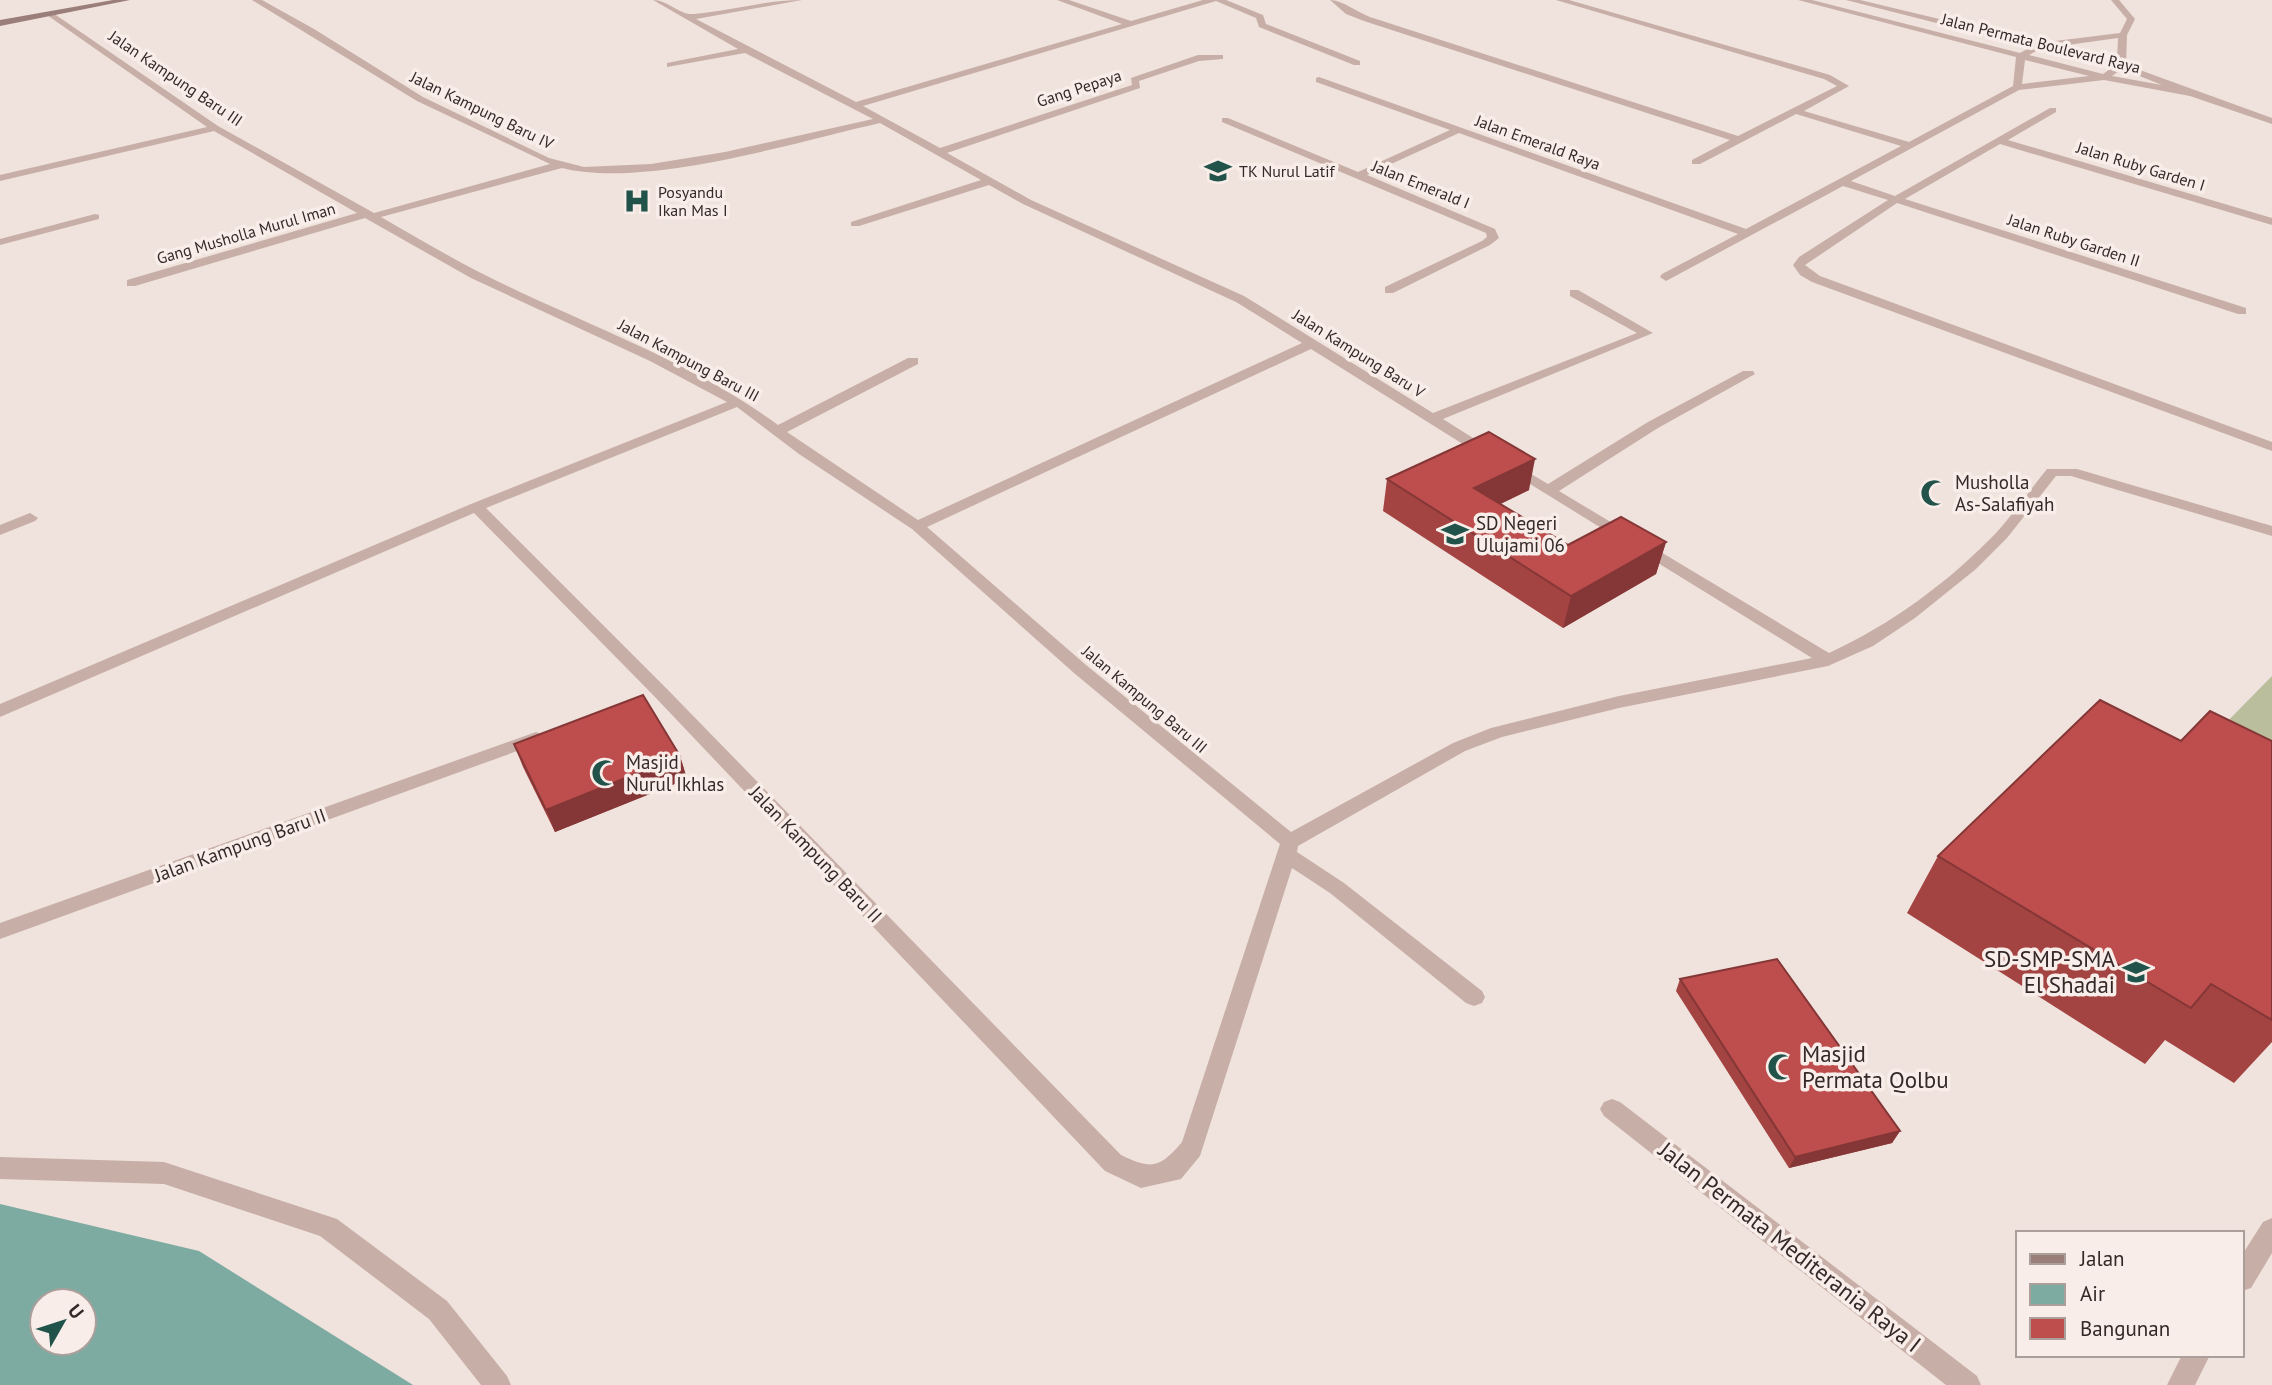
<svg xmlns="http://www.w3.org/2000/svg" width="2272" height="1385" font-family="'PT Sans',sans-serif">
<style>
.green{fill:#babe9d}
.water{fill:#7daba2;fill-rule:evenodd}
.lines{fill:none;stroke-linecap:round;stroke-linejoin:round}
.street{fill:#c7afa8;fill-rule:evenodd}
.secondary{fill:#9a7e7a;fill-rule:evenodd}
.wall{fill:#a34342}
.shaded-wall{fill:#843736}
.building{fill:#bd4e4d;stroke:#843736;stroke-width:2}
.labels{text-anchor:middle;stroke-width:7;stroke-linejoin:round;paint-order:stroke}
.far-street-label{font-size:16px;fill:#342928;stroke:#f8ede8}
.far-poi-label{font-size:16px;fill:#342928;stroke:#f8ede8;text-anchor:start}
.poi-label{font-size:19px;fill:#342928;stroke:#f8ede8;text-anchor:start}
.street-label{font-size:19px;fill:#342928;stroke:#f8ede8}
.near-poi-label{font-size:23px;fill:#342928;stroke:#f8ede8;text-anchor:end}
.near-street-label{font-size:23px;fill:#342928;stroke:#f8ede8}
</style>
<rect width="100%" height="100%" fill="#f0e2dc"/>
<!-- green -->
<path class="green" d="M2272 676V762L2216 733Z"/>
<!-- water -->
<path class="water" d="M0 1204 199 1251 413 1385H0ZM42 1301H84V1343H42Z"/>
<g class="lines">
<!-- street -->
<g class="street">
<path d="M252 0H262L314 29 423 97 549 158 584 167 651 164 725 152 873 119 745 53 667 67V63L738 49 653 0C668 0 679 15 693 14 730 11 765 0 802 0L696 19 856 102 1122 24 1057 0H1069L1131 21 1203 0H1226L1263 15 1266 24 1360 61V65H1354L1259 27 1256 18 1216 1 863 106 940 148 1132 85 1131 78 1198 55H1223V59L1199 61 1139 81 1140 88 947 153 1031 200 1244 296 1433 413 1637 333 1570 296V290H1578L1653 333 1443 419 1492 450V456H1482L1311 349 927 527 1086 665 1291 832 1453 743 1491 728 1619 696 1812 658 1504 468 1511 464 1516 465 1548 484 1648 422 1743 371H1753L1755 374 1658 428 1559 491 1829 653C1890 625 1949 582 1996 533 2014 513 2030 490 2047 469H2077L2272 526V536L2071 476H2056L2007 538 1976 569 1915 618 1873 646 1828 666 1619 708 1502 737 1465 751 1298 846 1297 852 1344 883 1482 991 1485 997 1482 1003 1474 1006 1466 1003 1330 893 1292 868 1200 1156 1181 1179 1141 1188 1105 1171 655 697 474 513 0 717V704L471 504 727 402 650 361 471 278 365 218 135 286H127V280L357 213 214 131 0 181V175L207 127 47 15 50 11 218 126 374 213 550 164 417 101ZM880 123 981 180 851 222V226H859L989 185 1023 204 1236 302 1302 343 918 520 787 432 918 364V358H908L778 425C687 358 579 323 479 272 446 255 414 236 381 217L562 168C644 189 796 142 880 123ZM737 407 799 454 912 529 1074 673 1280 844 1182 1142C1160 1168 1152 1170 1121 1155L667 689 486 508Z"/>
<path d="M1330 0C1342 0 1357 12 1370 17L1738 136 1837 86 1824 79 1556 0H1569L1830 75 1849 86 1804 111 1909 142 2013 86 2016 57 1798 0H1812L2020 53 2031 47 1846 0H1860L2039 43 2120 33 2127 19 2111 0H2119L2135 19 2127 35 2126 65 2272 118V124L2190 96 2104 80 2019 90 1851 181 1895 196 2050 108H2056V112L2008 140 2272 218V225L2000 144 1905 199 2246 308V314H2238L1897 203 1805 265 1820 276 2272 442V451L1812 282 1800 275 1793 265 1799 257 1888 200 1843 186 1666 281 1660 277 1662 274 1738 234 1459 133 1367 175 1495 229 1499 238 1490 245 1393 293H1385V287L1482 241 1487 237 1486 233 1222 122V118H1228L1358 172 1450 130 1316 82V78L1319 77 1746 229 1901 146 1796 114 1700 164H1692V160L1730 140 1364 21 1346 14ZM2118 38 2117 62 2053 47ZM2040 49 2113 67 2103 74 2029 55ZM2025 60 2089 76 2022 84ZM2122 69 2162 85 2112 76Z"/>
<path d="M95 214 99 215V219L0 245V239Z"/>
<path d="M30 513 38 518 35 521 0 535V525Z"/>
<path d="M536 732 542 734 545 738 542 742 0 939V923Z"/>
<path d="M1612 1099 1620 1102 1977 1376 1981 1385H1946L1604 1116 1600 1109 1604 1102Z"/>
<path d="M0 1157 164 1162 337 1219 447 1301 507 1376 511 1385H481L429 1319 320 1236 164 1184 0 1179Z"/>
<path d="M2272 1218V1253L2251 1288 2242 1291V1255L2263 1222Z"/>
<path d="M2182 1355H2210L2195 1385H2167Z"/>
</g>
<!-- secondary -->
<path class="secondary" d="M113 0H130L0 26V20Z"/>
</g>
<!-- wall -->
<g class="wall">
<path d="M1387 479 1529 490 1500 504 1568 545 1666 542 1656 574 1563 628 1383 511Z"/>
<path d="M2181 741H2272V1042L2234 1083 2165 1040 2145 1064 1907 913 1938 856Z"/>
<path d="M514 744 680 756 687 779 555 832 523 767Z"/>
<path d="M1680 979 1900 1131 1892 1143 1789 1168 1676 991Z"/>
</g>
<!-- shaded-wall -->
<g class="shaded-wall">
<path d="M1535 459 1529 490 1468 520 1474 488Z"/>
<path d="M1666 542 1656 574 1563 628 1571 596Z"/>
<path d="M680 756 687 779 555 832 546 810Z"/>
<path d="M1900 1131 1892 1143 1789 1168 1795 1157Z"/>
</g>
<!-- building -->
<g class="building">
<path d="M1489 432 1535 459 1474 488 1568 545 1621 517 1666 542 1571 596 1387 479Z"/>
<path d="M643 695 680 756 546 810 514 744Z"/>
<path d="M2100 700 2181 741 2210 711 2272 741V1020L2211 984 2191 1008 1938 856Z"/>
<path d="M1777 959 1900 1131 1795 1157 1680 979Z"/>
</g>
<!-- icons -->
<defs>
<symbol id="school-bare" viewBox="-9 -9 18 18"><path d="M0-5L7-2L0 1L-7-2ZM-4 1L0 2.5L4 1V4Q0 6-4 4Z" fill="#21534b" stroke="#f8ede8" stroke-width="2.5" paint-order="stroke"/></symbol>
<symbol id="hospital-bare" viewBox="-9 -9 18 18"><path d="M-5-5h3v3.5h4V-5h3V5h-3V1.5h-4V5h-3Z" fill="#21534b" stroke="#f8ede8" stroke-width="2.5" paint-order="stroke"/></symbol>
<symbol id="mosque-bare" viewBox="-9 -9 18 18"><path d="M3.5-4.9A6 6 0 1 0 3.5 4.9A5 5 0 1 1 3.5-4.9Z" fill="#21534b" stroke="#f8ede8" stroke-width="2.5" paint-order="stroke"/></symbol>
</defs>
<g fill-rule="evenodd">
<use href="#school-bare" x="1199" y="152" width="38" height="38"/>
<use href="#hospital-bare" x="618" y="182" width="38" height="38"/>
<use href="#mosque-bare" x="1915" y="474" width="38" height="38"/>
<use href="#school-bare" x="1436" y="515" width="38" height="38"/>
<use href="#mosque-bare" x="586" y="754" width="38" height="38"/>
<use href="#school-bare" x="2117" y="953" width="38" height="38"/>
<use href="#mosque-bare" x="1762" y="1048" width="38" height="38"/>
</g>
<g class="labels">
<!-- far-street labels -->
<g class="far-street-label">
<text transform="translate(2041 43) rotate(14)" y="6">Jalan Permata Boulevard Raya</text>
<text transform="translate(176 78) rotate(34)" y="6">Jalan Kampung Baru III</text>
<text transform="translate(1079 88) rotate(-18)" y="6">Gang Pepaya</text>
<text transform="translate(482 110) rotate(26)" y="6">Jalan Kampung Baru IV</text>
<text transform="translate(1538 142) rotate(20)" y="6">Jalan Emerald Raya</text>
<text transform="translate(2141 166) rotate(17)" y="6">Jalan Ruby Garden I</text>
<text transform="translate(1421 184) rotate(22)" y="6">Jalan Emerald I</text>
<text transform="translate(246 233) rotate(-16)" y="6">Gang Musholla Murul Iman</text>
<text transform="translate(2074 240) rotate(18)" y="6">Jalan Ruby Garden II</text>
<text transform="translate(1359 353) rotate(32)" y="6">Jalan Kampung Baru V</text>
<text transform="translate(689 360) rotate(28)" y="6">Jalan Kampung Baru III</text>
<text transform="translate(1145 699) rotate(40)" y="6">Jalan Kampung Baru III</text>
</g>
<!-- far-poi labels -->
<g class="far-poi-label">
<text x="1239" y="177">TK Nurul Latif</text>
<text x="658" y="198">Posyandu<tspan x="658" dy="18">Ikan Mas I</tspan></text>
</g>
<!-- poi labels -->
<g class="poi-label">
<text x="1955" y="489">Musholla<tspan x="1955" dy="22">As-Salafiyah</tspan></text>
<text x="1476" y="530">SD Negeri<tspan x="1476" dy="22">Ulujami 06</tspan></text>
<text x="626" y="769">Masjid<tspan x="626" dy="22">Nurul Ikhlas</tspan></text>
</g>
<!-- street labels -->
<g class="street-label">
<text transform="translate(240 845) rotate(-20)" y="7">Jalan Kampung Baru II</text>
<text transform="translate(816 854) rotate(46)" y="7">Jalan Kampung Baru II</text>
</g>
<!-- near-poi labels -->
<g class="near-poi-label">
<text x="2115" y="967">SD-SMP-SMA<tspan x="2115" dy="26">El Shadai</tspan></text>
<text x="1802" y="1062" text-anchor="start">Masjid<tspan x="1802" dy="26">Permata Qolbu</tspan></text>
</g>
<!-- near-street labels -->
<g class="near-street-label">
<text transform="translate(1790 1247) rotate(38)" y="8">Jalan Permata Mediterania Raya I</text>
</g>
</g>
<!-- legend -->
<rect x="2016" y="1231" width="228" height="126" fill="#f8ede8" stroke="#aa9f9b" stroke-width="2"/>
<rect x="2030" y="1254" width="35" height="10" fill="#9a7e7a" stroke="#aa9f9b" stroke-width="2"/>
<text x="2080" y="1266" font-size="21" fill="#342928">Jalan</text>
<rect x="2030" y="1284" width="35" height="21" fill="#7daba2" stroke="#aa9f9b" stroke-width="2"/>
<text x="2080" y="1301" font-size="21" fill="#342928">Air</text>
<rect x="2030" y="1318" width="35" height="21" fill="#bd4e4d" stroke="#aa9f9b" stroke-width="2"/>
<text x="2080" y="1336" font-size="21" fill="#342928">Bangunan</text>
<!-- north arrow -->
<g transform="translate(63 1322) rotate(51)"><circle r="33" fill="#f8ede8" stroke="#aa9f9b" stroke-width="2"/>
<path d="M0-5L12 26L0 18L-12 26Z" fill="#21534b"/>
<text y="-10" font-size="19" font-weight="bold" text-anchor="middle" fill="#342928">U</text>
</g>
</svg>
